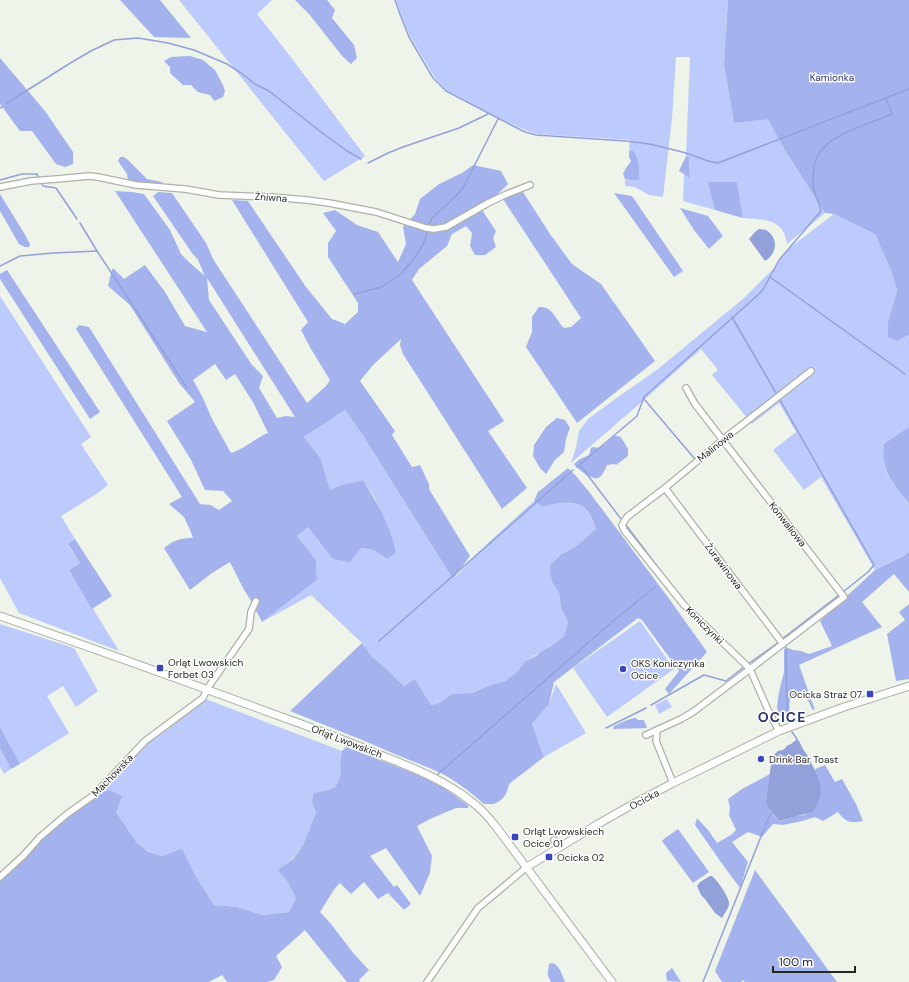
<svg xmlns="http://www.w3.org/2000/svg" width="909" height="982" font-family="'DM Sans',sans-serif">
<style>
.green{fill:#bccafc}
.forest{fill:#a4b3ee;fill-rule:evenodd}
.water{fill:#92a1da}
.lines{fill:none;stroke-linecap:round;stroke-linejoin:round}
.stream{stroke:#92a1da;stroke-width:1.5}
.minor-casing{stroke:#adb2a7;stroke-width:8}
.tertiary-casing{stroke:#adb2a7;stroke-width:9}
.minor{stroke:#fff;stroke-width:5.5}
.tertiary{stroke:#fff;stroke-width:7}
.poi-dot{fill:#3a46ba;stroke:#fff;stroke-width:1.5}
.labels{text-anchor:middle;stroke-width:3;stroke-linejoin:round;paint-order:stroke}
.park-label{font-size:10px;fill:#283276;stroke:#fff}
.street-label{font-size:10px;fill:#262824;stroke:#fff}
.poi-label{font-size:10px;fill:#262824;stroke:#fff;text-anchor:start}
.district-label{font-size:14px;font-weight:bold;letter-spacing:1px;fill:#2b356f;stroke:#fff}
</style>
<rect width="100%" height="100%" fill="#eef4e9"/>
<!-- green -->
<g class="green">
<path d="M179 0H272L257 14 290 56 365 156 324 181Z"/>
<path d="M396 0H728L724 64 734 123 768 118 786 152 825 213 787 244C784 218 764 220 743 218L737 182H709L715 210 683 201 684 174 690 178 689 157 686 156 690 57H676L672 118 663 197 649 195 635 187 625 186V179L635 181 640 179 638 170 632 150 629 151 630 140 537 134 525 130 499 118 446 90 435 78 410 36 402 18Z"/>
<path d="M834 214 875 234 892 273 897 290 888 322 897 341 909 335V427L885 444 884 459 887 473 894 485 909 503V552L904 556 875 570 821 477 804 490 773 450 796 432 779 403 752 424 712 375 718 370 701 349 645 399 571 463 576 447 579 431 588 419 618 397 658 369 744 298 774 268 788 249Z"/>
<path d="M0 296 91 437 81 444 108 485 98 493 61 516 75 539 68 545 80 563 69 570 119 651 19 613 0 578Z"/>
<path d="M345 410 362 434 453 579 487 544 534 501 543 507C555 503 576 499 586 509 590 513 594 524 596 529L575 547 560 555 550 565V574L552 582 559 593 561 608 568 622 564 636 550 647 525 661 518 671 505 681 491 685 472 693 452 694 439 703 431 705 415 679 404 686 380 663 372 657 362 643 311 595 262 622 317 580 316 560 297 536 308 527 361 548 374 550 387 559 385 521 375 498 363 480 341 485 330 490 321 459 304 437Z"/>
<path d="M640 621 674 669 607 717 573 668Z"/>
<path d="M0 624 74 648 98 691 76 707 63 686 47 696 69 733 20 764 0 727Z"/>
<path d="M556 684 586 733 544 757 532 724 549 704Z"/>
<path d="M203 698 342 751 340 763 341 773 336 786 328 790 315 793 312 802 316 813 303 845 294 857 279 870 287 881 296 898 289 912 262 915 237 907 214 905 195 875 182 850 162 856 148 852 137 843 116 812 94 795 145 741Z"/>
<path d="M667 699 672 707 659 714 655 705Z"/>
<path d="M0 748 11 769 4 774 0 767Z"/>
</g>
<!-- forest -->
<g class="forest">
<path d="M120 0H160L191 38 154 37Z"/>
<path d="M295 0H327L335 10 332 18 354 45 357 58 351 64 343 57 309 14Z"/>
<path d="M728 0H909V335L897 341 888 337V322L897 290 892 273 875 234 834 214 825 213 786 152 768 119 734 123 724 64Z"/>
<path d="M190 56 203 60 215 70 223 85 225 91 223 97 214 101 210 95 198 92 191 85H183L170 73V67L164 61 171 57Z"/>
<path d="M0 58 45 111 73 152V164L65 167 56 164 32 131H20L0 104Z"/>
<path d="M632 150C640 157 638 170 640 179L635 181 625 179 623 174 626 168 631 161 629 157V151Z"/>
<path d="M686 156 689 157 690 178 679 171Z"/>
<path d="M120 157H124L127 159 147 179 162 182 163 186 145 185 128 181 127 174 118 161Z"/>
<path d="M473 165 501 171 508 184 482 210 496 231 493 238 496 247 485 255H475L470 246 472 233 466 226 452 234 447 246 419 269 412 280 504 421 488 431 527 488 502 509 403 354 400 345 401 339 373 365 360 381 395 431 392 435 412 467 420 465 429 484V489L470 556 453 579 362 434 345 410 304 437 321 459 330 490 341 485 363 480C377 502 391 527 396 553L387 559 374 550 361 548 350 562 333 559 308 527 297 536 316 560 317 580 262 622 251 601 243 588 230 562 212 573 190 590 164 548C174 540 181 538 193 538L190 530 184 517 169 504 182 497 76 329 79 325 89 327 200 504 210 505 219 510 232 501 223 491 205 490 191 460 167 421 195 402 179 383 130 305 108 286 112 269H114L124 279 145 265 165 292 185 326 207 332 115 191 132 192 144 194 170 230 181 254 190 263 205 276 198 260 192 253 153 196 158 192 172 193 206 243 213 259 307 403 326 386 330 380 311 349 301 330 308 322 232 200 248 201 306 287 332 319 345 324 358 312V303L328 257V243L336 231 323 213 335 210 357 225 378 232 398 262 406 244 403 227 415 214 420 199 439 184 462 173ZM207 278 295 417 286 416 277 418 259 388 263 376 252 365 209 300ZM215 364 226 380 235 374 254 404 268 433C255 438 245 449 231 453L212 419 203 398 193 380Z"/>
<path d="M708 182H737L743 218 715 210Z"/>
<path d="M523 192 550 234 572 264 601 284 655 361 577 423 526 347 532 332V317L539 307C553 306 555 319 564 328L571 327 581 318 503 199Z"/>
<path d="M614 193 632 196 683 271 674 277Z"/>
<path d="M0 194 24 233 30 244 29 247H25L19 244 0 211Z"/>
<path d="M680 208 708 216 723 236 709 249 694 230Z"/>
<path d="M7 270 100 412 90 419 0 279V274Z"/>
<path d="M557 418 565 420 570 428 566 439 564 452 555 460 546 474 540 468 533 456 534 445 546 427Z"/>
<path d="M909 427V503C898 490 886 477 884 460 883 455 884 449 884 444Z"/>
<path d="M614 436H617L621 437 628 449V456L616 465 614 464 607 465C605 469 603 476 598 478 592 480 577 469 574 464L580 459 589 455 591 448 593 447C603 450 607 442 614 436Z"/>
<path d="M568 468 576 476 590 493 670 600 707 652 669 694 665 689 679 671 642 620 638 618 554 682 549 704 532 724 544 757 509 784C508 792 503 801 494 804 491 804 487 804 484 804 473 794 461 785 448 777 432 768 414 762 397 755 362 739 326 726 290 711L362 643 372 657 380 663 404 686 415 679 431 705 439 703 452 694 472 693 491 685 505 681 518 671 525 661 536 656 542 651 550 647 564 636 568 622 561 608 559 593 552 582 550 574V565L560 555 575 547 596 529C594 523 590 513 586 509 576 499 555 503 543 507L534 501 538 492Z"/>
<path d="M75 539 112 596 92 609 69 570 80 563 68 544Z"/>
<path d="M909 552V592L894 574 862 602 882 627 799 665 815 710 812 709 808 700 803 697 798 698 790 696 789 716 784 722 778 714 777 707 779 692 784 672V649L788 648 793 650 801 651 809 654 832 646 820 621 875 570 904 556Z"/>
<path d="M909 604V679L896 681 887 634 905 620 899 612Z"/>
<path d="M634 718H636L638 720H644L647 728 613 729 614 726 627 720Z"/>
<path d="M0 727 20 764 11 769 0 748Z"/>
<path d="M346 747 424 777 444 788 468 805V808H456L430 819 417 826 432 856 430 873 420 896 386 848 370 856 394 887 397 885 411 904 404 910 388 893 378 899 364 882 351 894 340 883 335 888 320 912 331 924 354 954 369 970 359 980 360 982H347L305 930 276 956 282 967 274 980 268 982H227L222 975 209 982H0V877L40 837 94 795 110 790 122 796 116 812 137 843 148 852 162 856 182 849 195 875 214 905 237 907 262 915 289 912 296 898 287 881 278 870 294 858 303 845 316 813 312 802 314 793 328 790 336 786 341 773 340 763 342 751Z"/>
<path d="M825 765 835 782 842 779 856 804 863 821C851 823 846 823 838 812L823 821 815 817 802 821 783 825 773 824 762 837 748 832 732 842 748 862 740 888 723 865 695 825 697 818 708 830 717 843 731 835 736 830 729 815 730 808 728 799 742 789 770 774C768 798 760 800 779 821 788 819 796 815 805 815L821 795 817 774 815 769Z"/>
<path d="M678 829 709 872 693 883 662 841 665 838Z"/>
<path d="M755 870 837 982H745L743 980 741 982H722L715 971Z"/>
<path d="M552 963C560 965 562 975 565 982H551C546 974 548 973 549 964Z"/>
<path d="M672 968 681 982 667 981 666 973Z"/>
</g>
<!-- water -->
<g class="water">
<path d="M759 229C760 229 766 230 766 230 779 238 777 254 765 261L749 239 755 232Z"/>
<path d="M797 739 799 741 803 749 807 755 817 774 820 784 821 795 817 805 812 812 779 821 768 807 766 801 771 765 774 755 778 751 783 750 788 745 791 744Z"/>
<path d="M710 876H712C717 880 730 898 729 904 729 908 724 914 722 918L715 913 705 899 701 895 697 886 700 882Z"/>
</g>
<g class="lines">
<!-- stream -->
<g class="stream">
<path d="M395 0 401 17 409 37 433 78 446 91 513 126 525 132 536 135 625 141 650 144 686 153 708 161 718 163 909 89"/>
<path d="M7 103 72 62 91 51 114 40 138 38 168 43 194 50 227 64 241 73 255 84 269 91 321 132 347 151 361 159"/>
<path d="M0 108 2 107"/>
<path d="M368 163 388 153 403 147 459 128 488 114"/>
<path d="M0 180 22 174H37L38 177"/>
<path d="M42 184 43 186 56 188 77 219"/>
<path d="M80 223 97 251 187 388"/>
<path d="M429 225 432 218 458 194 464 186 498 119"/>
<path d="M0 266 20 256 53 253 97 251"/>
<path d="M770 277 905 374"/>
<path d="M354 294 382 287 402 273 416 256 423 245 427 233"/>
<path d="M732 317 776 393"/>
<path d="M644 399 694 458"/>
<path d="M780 400 874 565 868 572 843 592"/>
<path d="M580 465 621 519"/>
<path d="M577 467 637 416 644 397 760 293 764 288 779 260 821 211C820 203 813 192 813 185 813 177 814 162 818 155 830 133 871 124 892 114L886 98"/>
<path d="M626 525 663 574V575"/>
<path d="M782 639 839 595"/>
<path d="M379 641 573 470"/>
<path d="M786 647 787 708 788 721"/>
<path d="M748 664 779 642"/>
<path d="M651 705 704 675 726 681 744 667"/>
<path d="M606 728 646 708"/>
<path d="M792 732 797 739"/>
<path d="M438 774 605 628 656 586"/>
<path d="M703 982 768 819 772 812"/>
</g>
<defs>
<g id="minor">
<path d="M0 187 31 181 57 179 89 176 98 177 136 185 185 189 219 195 271 197 307 200 329 203 376 212 426 228 434 229 446 227 488 203 507 194 530 185"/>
<path d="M665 488 783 644"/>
<path d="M657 731 656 741 673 783"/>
<path d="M779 731 768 710 750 669 684 605 624 530 622 525 627 517 665 488 725 438 811 371"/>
<path d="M646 735 681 719 693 712 750 669 844 597 695 404 686 388"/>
<path d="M554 840 558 848"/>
<path d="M0 877 23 856 40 837 67 814 94 795 145 741 203 698 207 689 249 629 251 612 256 601"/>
<path d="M427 982 478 908 527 867"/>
</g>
<g id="tertiary">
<path d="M0 616C90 647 179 679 268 712 305 725 342 739 378 754 411 767 445 780 472 802 482 809 490 819 497 828L612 982"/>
<path d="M527 867 598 824 635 803 673 783 779 731 844 707 909 686"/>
</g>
</defs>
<!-- minor casing -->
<use href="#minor" class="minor-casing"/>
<!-- tertiary casing -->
<use href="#tertiary" class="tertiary-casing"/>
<!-- minor -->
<use href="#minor" class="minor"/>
<!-- tertiary -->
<use href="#tertiary" class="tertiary"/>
</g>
<!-- markers -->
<g class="poi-dot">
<rect x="156" y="664" width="8" height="8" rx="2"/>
<circle cx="623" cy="669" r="4"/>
<rect x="866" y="690" width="8" height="8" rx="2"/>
<circle cx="761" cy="759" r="4"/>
<rect x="511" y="833" width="8" height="8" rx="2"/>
<rect x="545" y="853" width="8" height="8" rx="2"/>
</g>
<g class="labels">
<!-- park labels -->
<g class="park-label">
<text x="832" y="81">Kamionka</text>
</g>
<!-- street labels -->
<g class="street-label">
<text transform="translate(271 197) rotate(4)" y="4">Żniwna</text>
<text transform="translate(715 446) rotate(-39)" y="4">Malinowa</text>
<text transform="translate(788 524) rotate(52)" y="4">Konwaliowa</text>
<text transform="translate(724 566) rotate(53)" y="4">Żurawinowa</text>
<text transform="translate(705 625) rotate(45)" y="4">Koniczynki</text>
<text transform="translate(347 741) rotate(21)" y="4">Orląt Lwowskich</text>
<text transform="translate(112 775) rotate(-46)" y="4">Machowska</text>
<text transform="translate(644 799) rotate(-28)" y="4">Ocicka</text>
</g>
<!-- poi labels -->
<g class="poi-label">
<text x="168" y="666">Orląt Lwowskich<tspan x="168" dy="12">Forbet 03</tspan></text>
<text x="631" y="667">OKS Koniczynka<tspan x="631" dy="12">Ocice</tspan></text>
<text x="862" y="698" text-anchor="end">Ocicka Straż 07</text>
<text x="769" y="763">Drink Bar Toast</text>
<text x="523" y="835">Orląt Lwowskiech<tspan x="523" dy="12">Ocice 01</tspan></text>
<text x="557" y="861">Ocicka 02</text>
</g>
<!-- district labels -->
<g class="district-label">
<text x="782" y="722">OCICE</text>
</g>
</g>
<!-- scale -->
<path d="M773 966v6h82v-6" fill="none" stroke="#262824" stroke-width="2"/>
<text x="779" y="966" font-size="12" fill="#262824" stroke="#ffffff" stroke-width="3" paint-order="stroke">100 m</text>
</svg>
